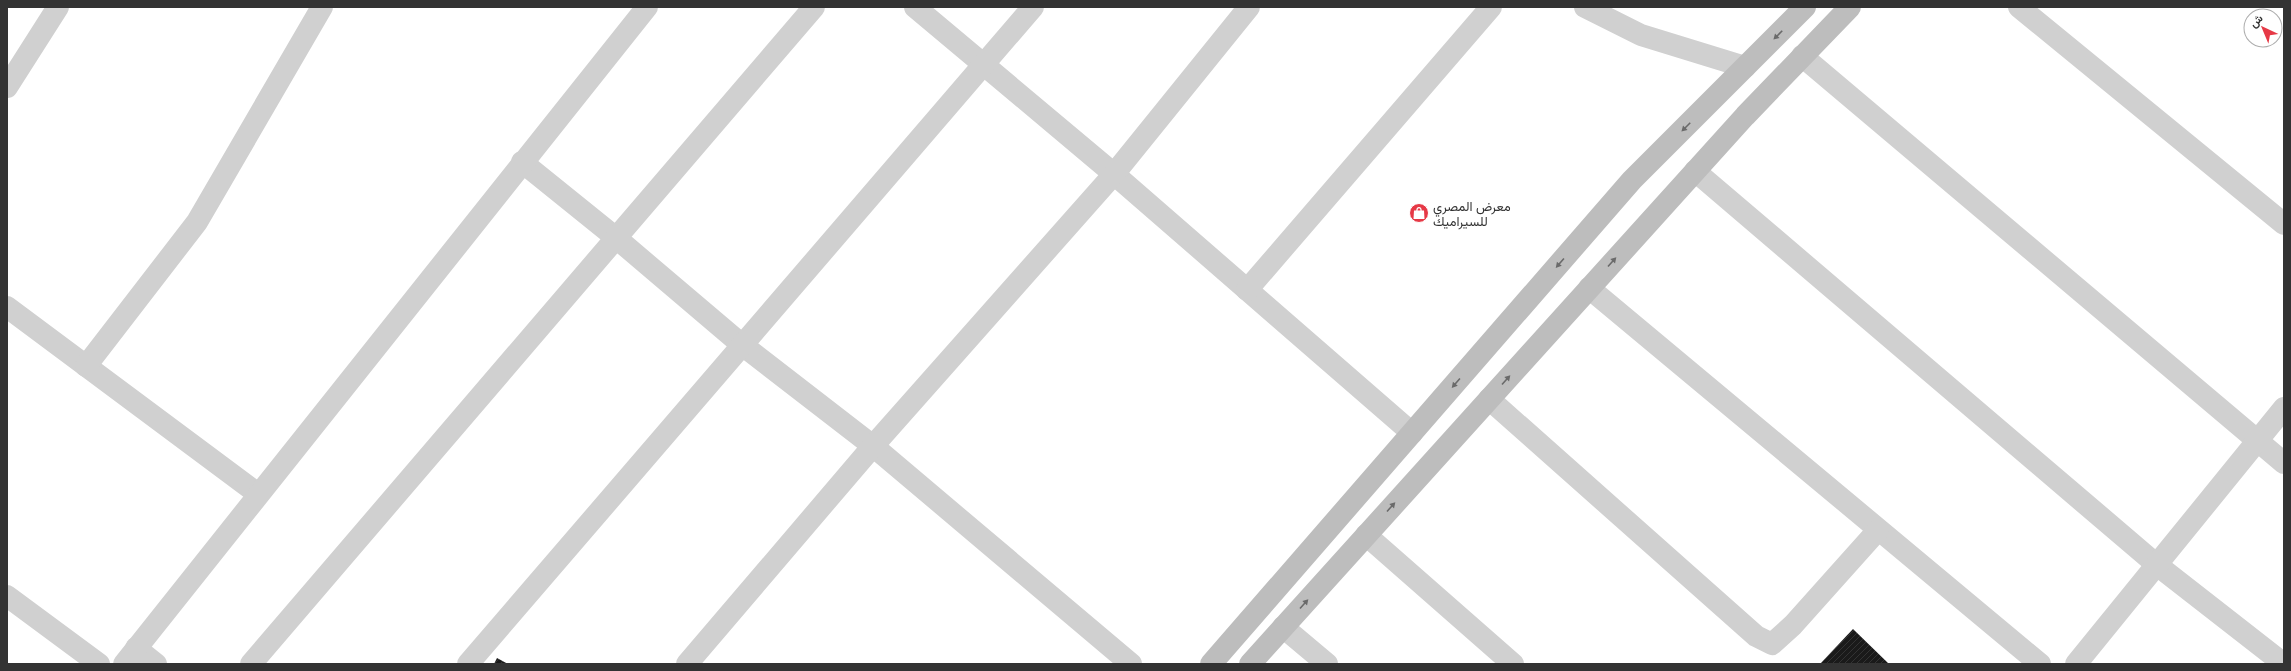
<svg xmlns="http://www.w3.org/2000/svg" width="2291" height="671" font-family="'Noto Sans',Vazirmatn,sans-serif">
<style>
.building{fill:url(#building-hatch)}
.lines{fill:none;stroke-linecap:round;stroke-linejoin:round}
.minor{stroke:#d0d0d0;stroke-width:22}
.secondary{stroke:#bdbdbd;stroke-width:22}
.oneway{fill:#6a6a6a}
.labels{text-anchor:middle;stroke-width:4;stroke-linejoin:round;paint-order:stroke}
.poi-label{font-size:13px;fill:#333;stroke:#fff;text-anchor:start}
</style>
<defs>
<pattern id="building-hatch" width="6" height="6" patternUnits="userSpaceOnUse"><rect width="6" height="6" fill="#1a1a1a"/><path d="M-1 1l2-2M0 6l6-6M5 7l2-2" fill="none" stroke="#333"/></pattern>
</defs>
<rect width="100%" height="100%" fill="#fff"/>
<!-- building -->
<g class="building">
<path d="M1853 629 1889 664H1820Z"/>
<path d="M497 658 508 664H494Z"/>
</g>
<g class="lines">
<!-- minor -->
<g class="minor">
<path d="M915 7 1114 174 1412 433"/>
<path d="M1585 7 1641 35 1745 67"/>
<path d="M2019 7 2284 224"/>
<path d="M1802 56 2284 463"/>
<path d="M7 87 58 7"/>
<path d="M522 162 615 237 741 344 873 446 1131 664"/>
<path d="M1695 171 2157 565 2284 664"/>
<path d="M1589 288 2040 664"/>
<path d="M1247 290 1491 7"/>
<path d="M7 307 258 494"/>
<path d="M86 366 197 222 322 7"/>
<path d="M1489 399 1756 636 1772 644 1793 625 1878 530"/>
<path d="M1366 535 1513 664"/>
<path d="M7 596 99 664"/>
<path d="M1283 627 1327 664"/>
<path d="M136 648 156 664"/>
<path d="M124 664 647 7"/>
<path d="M251 664 814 7"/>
<path d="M468 664 1033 7"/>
<path d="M687 664 873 446 1114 174 1249 7"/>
<path d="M2076 664 2284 408"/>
</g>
<!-- secondary -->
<g class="secondary">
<path d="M1211 664 1632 180 1805 7"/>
<path d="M1250 664 1745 116 1850 7"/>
</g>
</g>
<!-- one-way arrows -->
<defs><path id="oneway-solid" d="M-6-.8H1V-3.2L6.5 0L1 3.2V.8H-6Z"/></defs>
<g class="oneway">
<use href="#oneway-solid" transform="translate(1778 35) rotate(135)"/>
<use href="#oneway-solid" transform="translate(1686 127) rotate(135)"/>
<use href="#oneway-solid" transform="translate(1612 262) rotate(-48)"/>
<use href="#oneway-solid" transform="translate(1560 263) rotate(131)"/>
<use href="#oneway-solid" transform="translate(1506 380) rotate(-48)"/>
<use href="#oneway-solid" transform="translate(1456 383) rotate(131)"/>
<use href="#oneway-solid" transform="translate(1391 507) rotate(-48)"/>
<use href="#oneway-solid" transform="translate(1304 604) rotate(-48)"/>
</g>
<!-- icons -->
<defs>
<symbol id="shop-disc" viewBox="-11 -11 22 22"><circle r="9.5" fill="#e63946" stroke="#fff"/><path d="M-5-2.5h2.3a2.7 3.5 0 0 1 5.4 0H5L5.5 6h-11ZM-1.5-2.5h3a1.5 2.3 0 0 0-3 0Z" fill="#fff"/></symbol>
</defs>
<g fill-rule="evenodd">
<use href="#shop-disc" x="1408" y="202" width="22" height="22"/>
</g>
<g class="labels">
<!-- poi labels -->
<g class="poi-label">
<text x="1433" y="211">معرض المصري<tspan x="1433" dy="15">للسيراميك</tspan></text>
</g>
</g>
<!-- border -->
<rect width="2291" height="671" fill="none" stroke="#333333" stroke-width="16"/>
<!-- north arrow -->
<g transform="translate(2263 28) rotate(316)"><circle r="19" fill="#ffffff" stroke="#adadad"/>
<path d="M0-3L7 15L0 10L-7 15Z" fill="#e63946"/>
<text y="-6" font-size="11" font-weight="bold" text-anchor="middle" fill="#333333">ش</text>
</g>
</svg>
